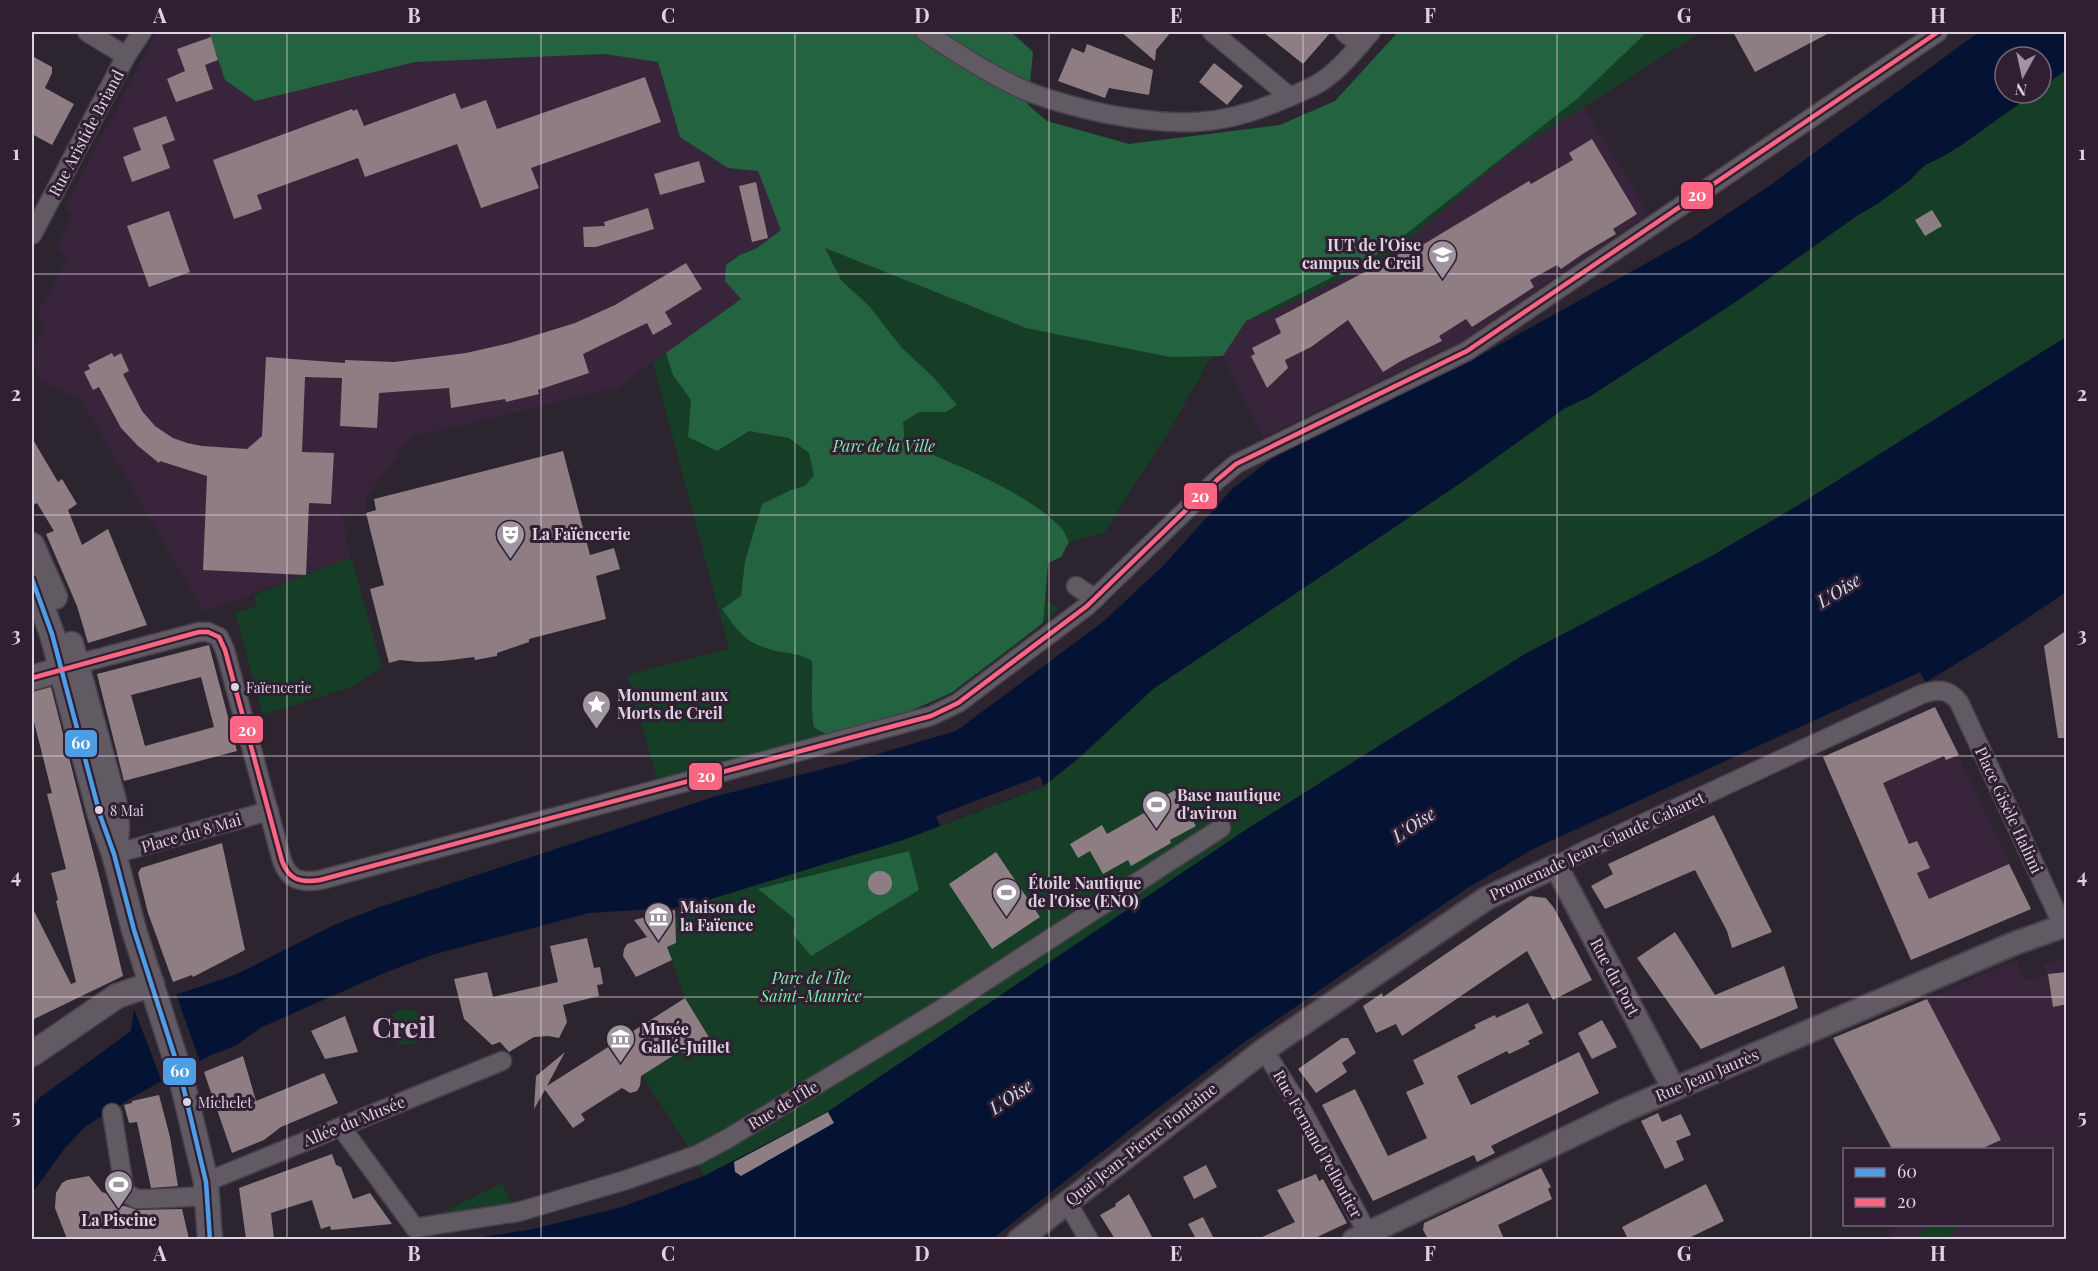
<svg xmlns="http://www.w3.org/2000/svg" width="2098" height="1271" font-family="'Playfair Display',serif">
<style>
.built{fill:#38253c}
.green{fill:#163d26}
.forest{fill:#24633f}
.water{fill:#041233}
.pier{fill:#2c242f}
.building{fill:#8e7e83;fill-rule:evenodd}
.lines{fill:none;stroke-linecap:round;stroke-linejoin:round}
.minor-casing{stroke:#48414a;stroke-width:21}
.tertiary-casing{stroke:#48414a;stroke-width:26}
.secondary-casing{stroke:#48414a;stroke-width:27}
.minor{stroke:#615a63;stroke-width:18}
.tertiary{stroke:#615a63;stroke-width:22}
.secondary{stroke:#615a63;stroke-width:24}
.bus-1-casing{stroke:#301f33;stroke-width:9}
.bus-2-casing{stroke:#301f33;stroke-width:9}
.bus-1{stroke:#4d9ee5;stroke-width:4.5}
.bus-2{stroke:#fa6682;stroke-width:4.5}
.grid{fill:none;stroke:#ddd2df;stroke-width:1.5;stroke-opacity:0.55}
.bus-dot{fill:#ddd2df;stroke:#301f33;stroke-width:2}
.labels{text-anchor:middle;stroke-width:6;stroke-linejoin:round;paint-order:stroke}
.bus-label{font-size:14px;fill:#ddd2df;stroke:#301f33;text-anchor:start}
.street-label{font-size:16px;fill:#ddd2df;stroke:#301f33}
.poi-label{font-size:16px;font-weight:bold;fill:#ddd2df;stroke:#301f33;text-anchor:start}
.park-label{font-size:16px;font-style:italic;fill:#77f3a4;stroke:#301f33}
.water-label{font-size:18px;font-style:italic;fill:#d1dff3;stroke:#301f33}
.town-label{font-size:28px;font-weight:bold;fill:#d1bbd5;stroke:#301f33}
.line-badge{stroke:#301f33;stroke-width:2}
.badge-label{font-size:16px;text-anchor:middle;font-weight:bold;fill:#fff}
.neatline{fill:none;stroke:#ddd2df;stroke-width:2}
.grid-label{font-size:20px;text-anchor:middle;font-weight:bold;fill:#ddd2df}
</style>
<rect width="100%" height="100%" fill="#2c242f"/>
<!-- built -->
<g class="built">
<path d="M156 32H777L829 236 617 388 411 437 367 496 366 513 341 514 351 557 204 612 81 400 40 380 32 362V351L45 327 39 318 40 308 68 257 55 247 74 214 65 208Z"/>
<path d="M1578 98 1649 213 1465 339 1263 437 1223 356 1246 321Z"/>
<path d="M1935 707 2031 909 1910 960 1823 757Z"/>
<path d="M2066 959V1239L1884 1240 1899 1225 2052 1224V1150L1981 1149 2001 1140 1927 999 2016 960 2024 980 2046 976 2044 965Z"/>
</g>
<!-- green -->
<g class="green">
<path d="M1398 32H1701L1505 157 1393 253 1278 309 1246 321 1223 356 1211 357 1174 423 1104 533 1069 542 1061 557 1048 563 1046 600 1059 609 1015 646 951 693 770 755 657 778 627 675 729 649 653 363 829 236 1028 104 1047 121 1129 144 1280 125 1335 101Z"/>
<path d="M2066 70V337L1797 506 1708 558 1525 654 1250 827 826 1113 704 1176 689 1148 642 1075 682 1050 695 1052 699 1057 715 1046 685 998 667 947 676 943V937L657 922 686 914 685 907 906 839 940 826 1080 757 1153 689 1462 482 1565 408 1589 397 1737 301 1858 215 1877 204 1909 181 1925 165 1942 157 1963 144 2034 93H2041V88Z"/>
<path d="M351 557 382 667 354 686 263 715 235 612 257 607 254 595Z"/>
<circle cx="406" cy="1027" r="18"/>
<path d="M502 1183 512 1204 432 1217Z"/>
<path d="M1930 1224H1960V1225L1945 1239H1914Z"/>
</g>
<!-- forest -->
<g class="forest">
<path d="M209 32H1011L1033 52 1028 105 1047 121 1129 144 1280 125 1335 101 1398 32H1647L1578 98 1387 249 1246 321 1223 356 1170 357 1026 328 825 248 841 280 869 306 901 347 934 378 957 405 946 412H919L903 422 905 443C958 466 1017 487 1060 526 1064 530 1066 537 1069 542L1061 557 1048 563 1043 623 951 693 899 716 831 736 814 728C810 705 813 684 812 661 800 653 790 654 776 651 745 643 740 634 722 609L741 596 745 561 762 504 791 490 805 486 814 475 809 453 789 438 749 431 717 451 688 437 691 400 673 375 666 353 741 299 725 281 726 265 740 255 757 248 781 230 758 171 728 168 680 137 658 62 605 54 415 62 255 101 225 80Z"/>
<path d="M909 851 919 890 811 956 793 934 795 919 758 889Z"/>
</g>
<!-- water -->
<g class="water">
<path d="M1979 32H2066V70L2041 88V57H2005V93H2034L1963 144 1942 157 1925 165 1909 181 1877 204 1858 215 1737 301 1589 397 1565 408 1462 482 1153 689 1080 757 1044 786 906 839 685 907 589 913 435 954 389 971 262 1027 235 1046 211 1055 138 1094 86 1126 65 1148 32 1193V1109L38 1099 131 1031 134 1009 237 974 334 925 380 907 713 797 847 763 956 731 1104 621 1164 565 1233 488 1278 454 1312 435 1463 365 1690 239 1772 184Z"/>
<path d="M2066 337V592L1992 642 1926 682 1920 672 1533 849 1466 889 1246 1041 1145 1118 992 1239 464 1240 533 1229 622 1207 704 1176 826 1113 1250 827 1525 654 1708 558 1797 506Z"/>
</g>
<!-- pier -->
<g class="pier">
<path d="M1040 776 1044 786 940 826 936 816Z"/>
<path d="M176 994 200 1062 162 1082 134 1009Z"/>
</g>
<!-- building -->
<g class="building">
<path d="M1121 32H1171L1156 50 1155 61Z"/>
<path d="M1263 32H1331L1303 64Z"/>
<path d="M1733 32H1831L1755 72Z"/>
<path d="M211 37 218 60 205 65 213 89 176 102 167 79 185 71 177 49Z"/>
<path d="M1087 44 1153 70 1149 95 1109 88 1105 98 1058 81 1072 48 1084 53Z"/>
<path d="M32 56 52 67V73L45 88 74 104 52 145 32 134Z"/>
<path d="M1214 63 1243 86 1227 105 1199 82Z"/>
<path d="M645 77 661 122 531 168 539 188 481 208 457 144 365 177 358 158 257 195 262 209 234 219 213 160 352 109 353 111 357 109 364 126 455 93 461 109 486 100 497 129Z"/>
<path d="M166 116 175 140 162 145 170 168 132 182 123 157 141 150 133 128Z"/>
<path d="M1592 139 1637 214 1613 229 1616 234 1584 253 1561 269 1557 265 1530 280 1534 287 1472 327 1466 319 1439 336 1442 341 1401 361 1383 372 1348 320 1311 347 1285 360 1288 368 1267 388 1251 356 1255 354 1252 348 1281 333 1275 319 1407 250 1409 253 1529 181 1531 184 1573 160 1569 153Z"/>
<path d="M699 161 705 182 660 195 654 174Z"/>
<path d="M756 182 768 238 752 242 739 186Z"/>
<path d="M648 208 654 229 596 247H584L583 227 605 226 604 222Z"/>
<path d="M1932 210 1942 226 1925 236 1915 220Z"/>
<path d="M169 211 190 272 149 287 127 226Z"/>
<path d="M686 263 702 289 665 312 672 324 653 335 647 323 583 354 589 373 538 390 539 394 506 402 505 399 451 408 449 388 379 393 377 428 340 426 342 378 305 377 302 452 334 453 331 504 309 503 306 575 203 570 207 476 160 461 159 463 138 446 121 428 99 387 93 390 84 372 90 369 88 365 112 353 114 357 121 353 129 371 123 374 142 411 155 426 173 438 187 443 202 446 247 449 262 436 266 357 345 363V360L394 362 466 353 510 343 575 323 615 305Z"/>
<path d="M32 438 58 482 62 479 77 504 68 510 82 545 108 529 147 625 88 643 77 606 46 534 54 531 37 503 32 506Z"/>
<path d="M563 451 590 555 614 548 620 569 596 576 606 619 529 639V642L497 653V656L475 660 474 657 443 661 418 662 400 660 389 663 370 589 384 585 366 513 376 510 374 499Z"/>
<path d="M2067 630V738H2058L2044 646Z"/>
<path d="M209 645 237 751 124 781 97 674ZM201 677 214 727 145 746 131 695Z"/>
<path d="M51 687 101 883 123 976 32 1020V907L71 984 76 982 56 901 58 900 51 873 66 869 47 794 52 793 32 714V692Z"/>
<path d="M1935 707 1959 755 1946 760 1944 756 1883 783 1909 844 1917 841 1930 868 1917 873 1929 899 2009 864 2031 909 1911 960 1823 757Z"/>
<path d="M1175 790 1196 826 1170 840 1171 843 1131 866 1128 860 1103 874 1090 851 1078 858 1070 844 1102 825 1107 834 1151 809 1149 805Z"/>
<path d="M1714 815 1772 932 1732 948 1727 931 1695 870 1605 909 1591 886 1613 874 1608 864Z"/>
<path d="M222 843 245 950 193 977 192 975 173 982 148 913 138 873 141 868Z"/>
<path d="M996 852 1040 917 992 949 949 884Z"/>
<circle cx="880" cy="883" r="12"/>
<path d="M1530 896 1546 898 1554 908 1592 980 1553 1000 1527 951 1402 1036 1396 1024 1376 1033 1363 1006 1382 993 1383 997Z"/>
<path d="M675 910 676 943 667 947 672 960 636 977 623 956 624 949 627 944 647 937 634 920Z"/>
<path d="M1675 932 1715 995 1784 966 1798 1008 1701 1049 1637 958Z"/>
<path d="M587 938 594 968 600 967 603 984 597 985 599 996 563 1005 567 1022 559 1038 548 1036 534 1037 509 1052 500 1042 492 1045 464 1019 454 979 487 972 493 997 558 982 550 946Z"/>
<path d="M2067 972V1004L2053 1007 2048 974Z"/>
<path d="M685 998 715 1047 701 1056 679 1052 641 1076 640 1086 637 1091 630 1093 622 1088 581 1114 585 1120 573 1128 545 1090 534 1109 536 1076 565 1052 547 1086Z"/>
<path d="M1927 999 2001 1140 1981 1149H1892L1833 1038Z"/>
<path d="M1528 1003 1543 1033 1528 1041 1530 1044 1509 1054 1507 1051 1457 1076 1471 1105 1579 1052 1599 1093 1491 1146 1495 1153 1477 1162 1474 1155 1373 1201 1322 1105 1355 1089 1388 1156 1427 1138 1406 1092 1424 1084 1413 1060 1476 1028 1474 1025 1495 1015 1496 1018Z"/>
<path d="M345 1016 358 1052 325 1059 311 1031Z"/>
<path d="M1602 1020 1617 1047 1592 1059 1578 1033Z"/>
<path d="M1342 1038H1348L1356 1053 1342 1063 1347 1072 1316 1093 1298 1069Z"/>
<path d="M243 1056 256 1101 324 1073 338 1103 281 1127 264 1140 232 1153 204 1072Z"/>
<path d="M159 1095 170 1137 178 1186 151 1188 137 1122 129 1123 124 1105 132 1103V1101Z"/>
<path d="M828 1112 834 1123 741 1176 735 1172 734 1162Z"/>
<path d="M1658 1113 1662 1122 1681 1114 1691 1135 1676 1141 1684 1160 1665 1169 1641 1121Z"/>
<path d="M332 1154 336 1165 341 1167 353 1199 370 1193 392 1224 331 1230 330 1226 321 1229 312 1200 271 1213 274 1239H246L239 1188Z"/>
<path d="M1206 1165 1217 1187 1194 1199 1183 1177Z"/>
<path d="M1541 1168 1551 1187 1548 1189 1552 1199 1498 1225 1504 1239H1428L1423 1230 1424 1223Z"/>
<path d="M1316 1174 1319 1181 1323 1179 1347 1223 1313 1239H1258L1295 1222 1277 1190Z"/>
<path d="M89 1176 102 1192 114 1196 117 1206H125L137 1210 182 1209 189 1239H67L55 1208 56 1193 62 1183 67 1180Z"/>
<path d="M1706 1184 1724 1221 1687 1239H1628L1622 1227Z"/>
<path d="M1129 1194 1148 1229 1153 1239H1115L1100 1215 1116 1206 1115 1204Z"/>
<path d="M1203 1217 1214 1239H1196L1188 1224Z"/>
</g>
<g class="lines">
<defs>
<g id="minor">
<path d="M87 32 126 56"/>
<path d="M925 32C957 53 989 74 1024 90 1051 101 1079 108 1107 114 1173 126 1219 128 1282 100 1294 95 1307 90 1319 83 1340 70 1355 50 1371 32"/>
<path d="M1212 32 1290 97"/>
<path d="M1344 32 1360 45"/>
<path d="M32 235 126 56 142 32"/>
<path d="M1076 586 1095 599"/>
<path d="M77 664 199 632H208L219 637 225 650 282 861C289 880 300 883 320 880L931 716 958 703 1087 606 1217 480 1236 464 1467 351 1938 32"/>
<path d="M114 854 269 811"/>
<path d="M1556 866 1584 851 1922 694C1937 689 1948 688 1959 702L2063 926"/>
<path d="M1264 1050 1303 1112 1371 1240"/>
<path d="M112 1113 125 1193 137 1199H147L208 1196"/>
<path d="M341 1127 415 1228 518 1212 626 1180 697 1155 727 1139 945 1007 1221 828"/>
<path d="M206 1182 502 1061"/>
<path d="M1067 1202 1089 1240"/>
</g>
<g id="tertiary">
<path d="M1019 1240 1264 1050 1487 898 1556 866 1674 1089"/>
<path d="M1354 1240 1625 1110 2013 944 2066 925"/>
</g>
<g id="secondary">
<path d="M32 545 55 597"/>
<path d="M32 579 52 634 100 815 114 854 134 930 180 1073 206 1182 210 1240"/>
<path d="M71 644 114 801 117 825 116 843"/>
<path d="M32 678 75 665"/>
<path d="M32 1054 117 996 152 984"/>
</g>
</defs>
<!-- minor casing -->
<use href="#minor" class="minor-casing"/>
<!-- tertiary casing -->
<use href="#tertiary" class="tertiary-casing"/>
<!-- secondary casing -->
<use href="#secondary" class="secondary-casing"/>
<!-- minor -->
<use href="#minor" class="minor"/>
<!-- tertiary -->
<use href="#tertiary" class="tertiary"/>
<!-- secondary -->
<use href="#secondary" class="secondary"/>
<defs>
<path id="bus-1" d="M32 579 52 634 100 815 114 854 134 930 180 1073 206 1182 210 1240"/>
<path id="bus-2" d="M32 678 199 632H208L219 637 225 650 282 861C289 880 300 883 320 880L931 716 958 703 1087 606 1217 480 1236 464 1467 351 1938 32"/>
</defs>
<!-- bus-1 casing -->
<use href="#bus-1" class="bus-1-casing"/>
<!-- bus-2 casing -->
<use href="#bus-2" class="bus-2-casing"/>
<!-- bus-1 -->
<use href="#bus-1" class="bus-1"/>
<!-- bus-2 -->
<use href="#bus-2" class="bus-2"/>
</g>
<!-- grid -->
<path class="grid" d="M287 32V1240M541 32V1240M795 32V1240M1049 32V1240M1303 32V1240M1557 32V1240M1811 32V1240M32 274H2066M32 515H2066M32 756H2066M32 997H2066"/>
<!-- icons -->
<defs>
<symbol id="university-pin" viewBox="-11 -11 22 30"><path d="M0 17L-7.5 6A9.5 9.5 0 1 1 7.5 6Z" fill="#9f95a1" stroke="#301f33"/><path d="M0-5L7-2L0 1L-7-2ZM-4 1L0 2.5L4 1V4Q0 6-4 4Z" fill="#fff"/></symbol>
<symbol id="theatre-pin" viewBox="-11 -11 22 30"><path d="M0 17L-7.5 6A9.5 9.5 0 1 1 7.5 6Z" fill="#9f95a1" stroke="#301f33"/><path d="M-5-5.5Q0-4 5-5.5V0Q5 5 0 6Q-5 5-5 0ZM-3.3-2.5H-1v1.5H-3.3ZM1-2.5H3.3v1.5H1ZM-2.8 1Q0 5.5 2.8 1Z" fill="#fff"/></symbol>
<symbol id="sight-pin" viewBox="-11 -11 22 30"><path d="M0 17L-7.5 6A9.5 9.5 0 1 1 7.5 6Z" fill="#9f95a1" stroke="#301f33"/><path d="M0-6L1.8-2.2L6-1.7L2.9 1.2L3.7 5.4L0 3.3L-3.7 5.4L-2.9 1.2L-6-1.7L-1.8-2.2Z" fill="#fff"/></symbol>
<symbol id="stadium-pin" viewBox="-11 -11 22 30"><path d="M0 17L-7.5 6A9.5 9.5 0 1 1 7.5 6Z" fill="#9f95a1" stroke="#301f33"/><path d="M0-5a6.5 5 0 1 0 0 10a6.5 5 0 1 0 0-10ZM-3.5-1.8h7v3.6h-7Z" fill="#fff"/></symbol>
<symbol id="museum-pin" viewBox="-11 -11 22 30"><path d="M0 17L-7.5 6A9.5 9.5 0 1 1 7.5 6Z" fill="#9f95a1" stroke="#301f33"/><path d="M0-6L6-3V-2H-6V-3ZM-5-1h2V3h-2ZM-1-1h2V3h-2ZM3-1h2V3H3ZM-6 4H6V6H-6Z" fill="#fff"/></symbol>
</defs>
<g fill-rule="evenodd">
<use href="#university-pin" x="1426" y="238" width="33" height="45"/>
<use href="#theatre-pin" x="494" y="518" width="33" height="45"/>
<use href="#sight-pin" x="580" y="688" width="33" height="45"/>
<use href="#stadium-pin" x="1140" y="788" width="33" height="45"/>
<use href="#stadium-pin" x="990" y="876" width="33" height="45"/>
<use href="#museum-pin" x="642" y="900" width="33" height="45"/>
<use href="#museum-pin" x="604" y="1022" width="33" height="45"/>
<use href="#stadium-pin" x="102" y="1168" width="33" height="45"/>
</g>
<!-- markers -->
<g class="bus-dot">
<circle cx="235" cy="687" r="5"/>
<circle cx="99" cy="810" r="5"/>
<circle cx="187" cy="1102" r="5"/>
</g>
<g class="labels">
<!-- bus labels -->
<g class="bus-label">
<text x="246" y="693">Faïencerie</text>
<text x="110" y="816">8 Mai</text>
<text x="198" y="1108">Michelet</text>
</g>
<!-- street labels -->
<g class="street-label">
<text transform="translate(86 133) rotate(-62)" y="6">Rue Aristide Briand</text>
<text transform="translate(2009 810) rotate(65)" y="6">Place Gisèle Halimi</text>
<text transform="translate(191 833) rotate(-16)" y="6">Place du 8 Mai</text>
<text transform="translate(1597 846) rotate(-25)" y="6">Promenade Jean-Claude Cabaret</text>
<text transform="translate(1615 977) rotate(62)" y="6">Rue du Port</text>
<text transform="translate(1707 1075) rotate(-23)" y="6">Rue Jean Jaurès</text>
<text transform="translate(783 1105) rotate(-31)" y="6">Rue de l'Île</text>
<text transform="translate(354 1121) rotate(-22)" y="6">Allée du Musée</text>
<text transform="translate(1141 1144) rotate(-38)" y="6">Quai Jean-Pierre Fontaine</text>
<text transform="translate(1318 1144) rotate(61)" y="6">Rue Fernand Pelloutier</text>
</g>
<!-- poi labels -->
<g class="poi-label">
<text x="1421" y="251" text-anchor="end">IUT de l'Oise<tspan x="1421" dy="18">campus de Creil</tspan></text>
<text x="532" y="540">La Faïencerie</text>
<text x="617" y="701">Monument aux<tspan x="617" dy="18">Morts de Creil</tspan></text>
<text x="1177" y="801">Base nautique<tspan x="1177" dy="18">d'aviron</tspan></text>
<text x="1028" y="889">Étoile Nautique<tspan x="1028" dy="18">de l'Oise (ENO)</tspan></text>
<text x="680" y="913">Maison de<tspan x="680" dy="18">la Faïence</tspan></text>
<text x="641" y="1035">Musée<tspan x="641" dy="18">Gallé-Juillet</tspan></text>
<text x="119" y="1226" text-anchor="middle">La Piscine</text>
</g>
<!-- park labels -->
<g class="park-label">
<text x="884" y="452">Parc de la Ville</text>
<text x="811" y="984">Parc de l'Île<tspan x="811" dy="18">Saint-Maurice</tspan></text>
</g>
<!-- water labels -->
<g class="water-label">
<text transform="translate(1839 591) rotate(-32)" y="6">L'Oise</text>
<text transform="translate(1414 825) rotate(-34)" y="6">L'Oise</text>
<text transform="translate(1011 1097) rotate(-34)" y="6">L'Oise</text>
</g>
<!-- town labels -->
<g class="town-label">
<text x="404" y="1038">Creil</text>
</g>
</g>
<g class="line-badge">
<rect x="1680" y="181" width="34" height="29" rx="6" fill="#fa6682"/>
<rect x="1183" y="482" width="35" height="28" rx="6" fill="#fa6682"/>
<rect x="229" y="715" width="35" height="29" rx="6" fill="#fa6682"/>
<rect x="64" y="729" width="34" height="29" rx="6" fill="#4d9ee5"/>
<rect x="688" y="762" width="35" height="29" rx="6" fill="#fa6682"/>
<rect x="162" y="1057" width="35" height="29" rx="6" fill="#4d9ee5"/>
</g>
<g class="badge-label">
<text x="1697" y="201">20</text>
<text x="1200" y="502">20</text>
<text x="247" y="736">20</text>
<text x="81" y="749">60</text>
<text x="706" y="782">20</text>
<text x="180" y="1077">60</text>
</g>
<!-- border -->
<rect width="2098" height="1271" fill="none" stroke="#301f33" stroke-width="66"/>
<!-- legend -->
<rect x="1843" y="1148" width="210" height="78" fill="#301f33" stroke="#756778" stroke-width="1.5"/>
<rect x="1855" y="1168" width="30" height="9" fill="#4d9ee5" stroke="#756778" stroke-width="1.5"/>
<text x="1897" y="1178" font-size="18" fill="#ddd2df">60</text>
<rect x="1855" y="1198" width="30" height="9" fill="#fa6682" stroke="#756778" stroke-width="1.5"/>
<text x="1897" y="1208" font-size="18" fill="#ddd2df">20</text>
<!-- north arrow -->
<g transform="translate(2023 75) rotate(188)"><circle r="28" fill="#301f33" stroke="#756778" stroke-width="1.5"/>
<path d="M0-4.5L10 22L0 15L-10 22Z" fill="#9f95a1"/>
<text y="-9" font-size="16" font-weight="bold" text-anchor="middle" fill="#ddd2df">N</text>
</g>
<rect x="33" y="33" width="2032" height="1205" class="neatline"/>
<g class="grid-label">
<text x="160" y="23">A</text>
<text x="414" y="23">B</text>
<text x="668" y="23">C</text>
<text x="922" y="23">D</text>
<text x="1176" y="23">E</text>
<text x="1430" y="23">F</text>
<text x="1684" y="23">G</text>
<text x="1938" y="23">H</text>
<text x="16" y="160">1</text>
<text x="2082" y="160">1</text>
<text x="16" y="401">2</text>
<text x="2082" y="401">2</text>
<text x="16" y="642">3</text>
<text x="2082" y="642">3</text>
<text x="16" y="883">4</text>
<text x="2082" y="883">4</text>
<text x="16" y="1124">5</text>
<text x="2082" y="1124">5</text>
<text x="160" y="1261">A</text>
<text x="414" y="1261">B</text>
<text x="668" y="1261">C</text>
<text x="922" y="1261">D</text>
<text x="1176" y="1261">E</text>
<text x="1430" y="1261">F</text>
<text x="1684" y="1261">G</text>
<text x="1938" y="1261">H</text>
</g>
</svg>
